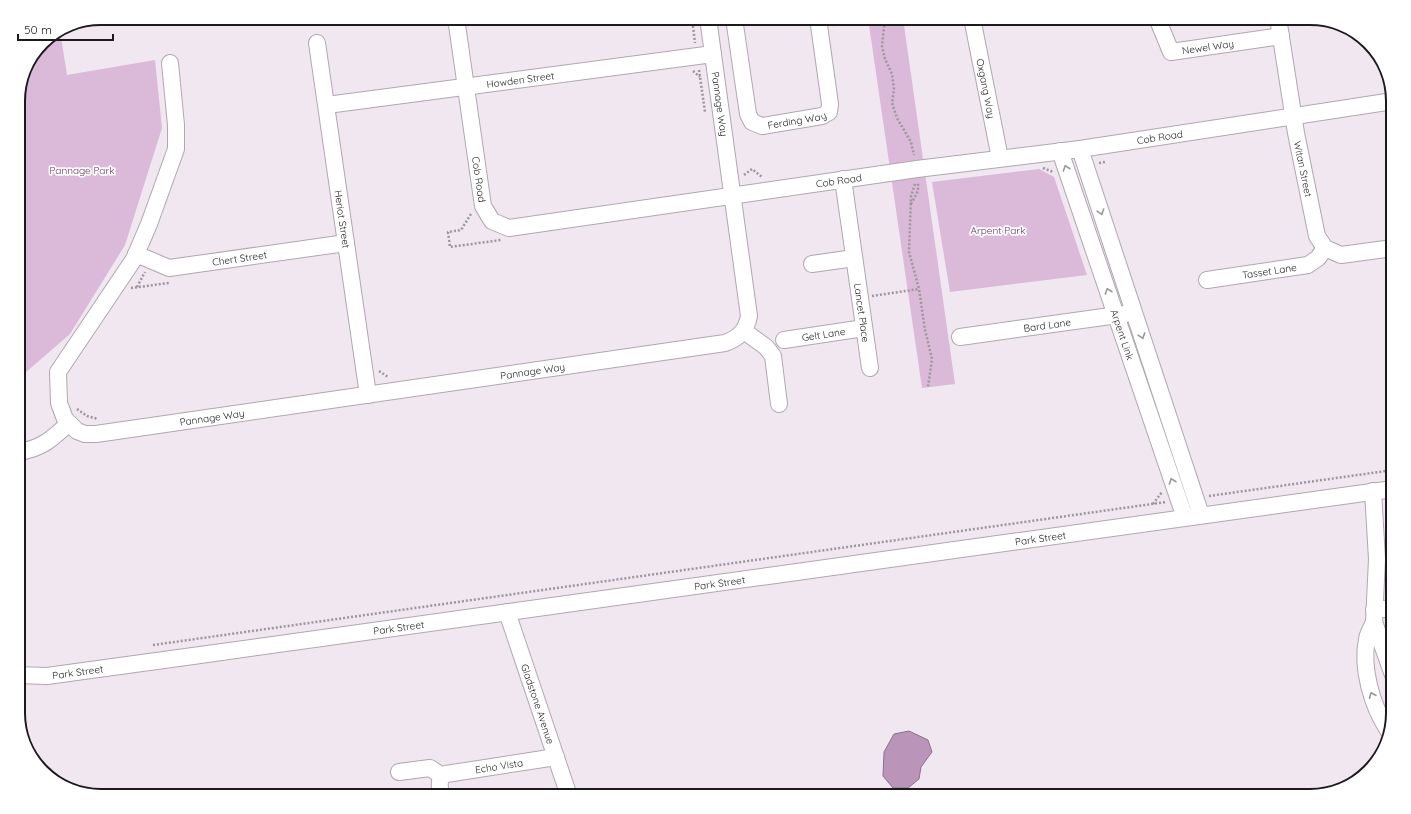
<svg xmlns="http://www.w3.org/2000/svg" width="1411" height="814" font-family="Quicksand,sans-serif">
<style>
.green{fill:#dbb9d9}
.water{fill:#bb95b9;stroke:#8c708a}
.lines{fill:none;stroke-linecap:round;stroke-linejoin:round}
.minor-casing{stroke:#b0a7b0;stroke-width:18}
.path{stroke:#9d969d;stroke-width:2.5;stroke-dasharray:2 2;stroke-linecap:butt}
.minor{stroke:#fff;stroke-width:16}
.oneway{stroke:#999899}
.labels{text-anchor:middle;stroke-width:3.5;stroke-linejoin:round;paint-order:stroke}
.street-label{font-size:10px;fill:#1d1a1d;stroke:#fff}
.park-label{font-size:10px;fill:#623261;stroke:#fff}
.rim{fill:none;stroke:#1d1a1d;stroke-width:2}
</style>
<rect width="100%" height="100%" fill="#f0e7f0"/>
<!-- green -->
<g class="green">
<path d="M868 18H903L955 384 922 388Z"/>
<path d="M60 31 67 75 155 60 162 128 125 245 70 334 18 379V96C26 64 32 50 60 31Z"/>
<path d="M1039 169 1054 177 1087 275 950 292 932 182Z"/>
</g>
<!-- water -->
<path class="water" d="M909 731 928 740 932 752 921 767 919 779 908 788H893L883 776 884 752 894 734Z"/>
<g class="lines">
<defs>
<g id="minor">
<path id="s1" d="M456 18 483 206 492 221 509 228 917 169 1080 149 1393 101"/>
<path id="s2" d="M734 18 748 114 752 122 762 126 822 116 829 112 830 104 818 18"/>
<path id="s3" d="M972 18 1000 158"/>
<path id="s4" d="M1157 18 1171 52 1281 36"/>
<path id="s5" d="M1278 18 1296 133 1317 236 1325 248 1341 255 1393 248"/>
<path id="s6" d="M317 43 368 395"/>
<path id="s7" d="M170 63 176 125V149L149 224 134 259 58 372 59 403 65 419 77 431 85 434H96L725 343C739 338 746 331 749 316L708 18"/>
<path id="s8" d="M327 105 713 54"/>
<path d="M1080 149 1201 515"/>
<path id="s9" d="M1060 151 1185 518"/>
<path id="s10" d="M843 179 870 368"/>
<path id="s11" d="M136 254 169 268 346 243"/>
<path d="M812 264 854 258"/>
<path id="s12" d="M1207 280 1308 265 1318 258 1325 248"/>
<path d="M744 331 766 347 773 356 779 404"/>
<path id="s13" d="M960 337 1125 314"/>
<path id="s14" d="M784 340 864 328"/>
<path d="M18 452C41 449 52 439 68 424"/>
<path d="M1373 491 1377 559 1374 622 1393 675"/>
<path d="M1374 610 1393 608"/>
<path id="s15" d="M507 612 569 796"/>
<path d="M1374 622C1372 627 1368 633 1367 639 1361 668 1372 706 1388 730"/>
<path id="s16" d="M18 675 47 676 193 656 1393 489"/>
<path d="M399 772 430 768 442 776"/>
<path id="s17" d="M441 796C440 787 437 779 446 774L556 757"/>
</g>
</defs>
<!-- minor casing -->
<use href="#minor" class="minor-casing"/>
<!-- path -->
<g class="path">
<path d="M692 18 695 43"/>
<path d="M833 25 885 18 882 46 885 59 892 74 894 89 892 103 897 118 911 142 914 155"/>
<path d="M699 70 705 112"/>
<path d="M693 71 700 77"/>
<path d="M1099 163 1105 162"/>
<path d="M1043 168 1053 172"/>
<path d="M744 175 752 169 762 177"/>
<path d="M915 184 911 196 909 252 919 289 925 330 932 359 928 387"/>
<path d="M911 204 918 191V182"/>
<path d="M471 214 461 230 448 232 450 247 501 240"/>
<path d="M137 287 145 272"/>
<path d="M131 288 169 283"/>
<path d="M872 296 919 289"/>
<path d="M379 371 388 377"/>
<path d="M77 409 87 416 98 419"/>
<path d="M1209 496 1393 470"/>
<path d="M1153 504 1162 492"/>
<path d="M153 645 1166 502"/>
</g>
<!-- minor -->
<use href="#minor" class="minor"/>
</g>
<!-- one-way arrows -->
<defs><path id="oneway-chevron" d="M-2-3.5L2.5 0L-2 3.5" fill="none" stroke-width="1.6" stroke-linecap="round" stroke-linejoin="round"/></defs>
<g class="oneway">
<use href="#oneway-chevron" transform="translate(1066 168) rotate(-109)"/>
<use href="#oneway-chevron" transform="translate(1101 212) rotate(72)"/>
<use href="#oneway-chevron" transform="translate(1108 291) rotate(-109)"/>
<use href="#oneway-chevron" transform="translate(1142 336) rotate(72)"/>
<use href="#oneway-chevron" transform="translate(1172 481) rotate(-109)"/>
<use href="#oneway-chevron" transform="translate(1372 695) rotate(-113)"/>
</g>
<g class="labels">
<!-- street labels -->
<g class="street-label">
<text dy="4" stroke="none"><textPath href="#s4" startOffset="74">Newel Way</textPath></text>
<text dy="4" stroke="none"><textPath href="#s8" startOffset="195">Howden Street</textPath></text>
<text dy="4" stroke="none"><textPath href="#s3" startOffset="72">Oxgang Way</textPath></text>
<text transform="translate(720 104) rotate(82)" y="4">Pannage Way</text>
<text dy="4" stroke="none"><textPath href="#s2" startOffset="152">Ferding Way</textPath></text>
<text dy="4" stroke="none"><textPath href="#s1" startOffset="883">Cob Road</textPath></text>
<text dy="4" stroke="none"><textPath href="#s5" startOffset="153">Witan Street</textPath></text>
<text dy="4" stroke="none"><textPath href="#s1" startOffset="163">Cob Road</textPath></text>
<text dy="4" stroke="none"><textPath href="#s1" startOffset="559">Cob Road</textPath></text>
<text dy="4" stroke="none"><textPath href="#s6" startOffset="178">Heriot Street</textPath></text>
<text dy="4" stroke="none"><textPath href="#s11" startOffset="107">Chert Street</textPath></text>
<text dy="4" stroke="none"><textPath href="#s12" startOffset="63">Tasset Lane</textPath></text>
<text dy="4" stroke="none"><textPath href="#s10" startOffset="135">Lancet Place</textPath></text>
<text dy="4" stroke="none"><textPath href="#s13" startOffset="88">Bard Lane</textPath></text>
<text dy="4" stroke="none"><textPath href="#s14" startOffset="40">Gelt Lane</textPath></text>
<text dy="4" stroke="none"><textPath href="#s9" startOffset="194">Arpent Link</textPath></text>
<text dy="4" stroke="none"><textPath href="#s7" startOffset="866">Pannage Way</textPath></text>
<text dy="4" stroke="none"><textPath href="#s7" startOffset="542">Pannage Way</textPath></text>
<text dy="4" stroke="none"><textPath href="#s16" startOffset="1032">Park Street</textPath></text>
<text dy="4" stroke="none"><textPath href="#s16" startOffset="708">Park Street</textPath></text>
<text dy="4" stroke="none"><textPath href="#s16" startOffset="384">Park Street</textPath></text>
<text dy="4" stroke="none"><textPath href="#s16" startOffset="60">Park Street</textPath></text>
<text dy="4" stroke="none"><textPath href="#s15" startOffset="97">Gladstone Avenue</textPath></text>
<text dy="4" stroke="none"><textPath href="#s17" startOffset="78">Echo Vista</textPath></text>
</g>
<!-- park labels -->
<g class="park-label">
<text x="82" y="174">Pannage Park</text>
<text x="998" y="234">Arpent Park</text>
</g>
</g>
<!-- crop -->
<path d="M0 0H1411V814H0ZM101 25H1310A76 76 0 0 1 1386 101V713A76 76 0 0 1 1310 789H101A76 76 0 0 1 25 713V101A76 76 0 0 1 101 25Z" fill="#fff" fill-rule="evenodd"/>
<path class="rim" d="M101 25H1310A76 76 0 0 1 1386 101V713A76 76 0 0 1 1310 789H101A76 76 0 0 1 25 713V101A76 76 0 0 1 101 25Z"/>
<!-- scale -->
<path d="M18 34v6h95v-6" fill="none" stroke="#1d1a1d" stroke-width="2"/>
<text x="24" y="34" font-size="12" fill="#1d1a1d" stroke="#ffffff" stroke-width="3" paint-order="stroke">50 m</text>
</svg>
